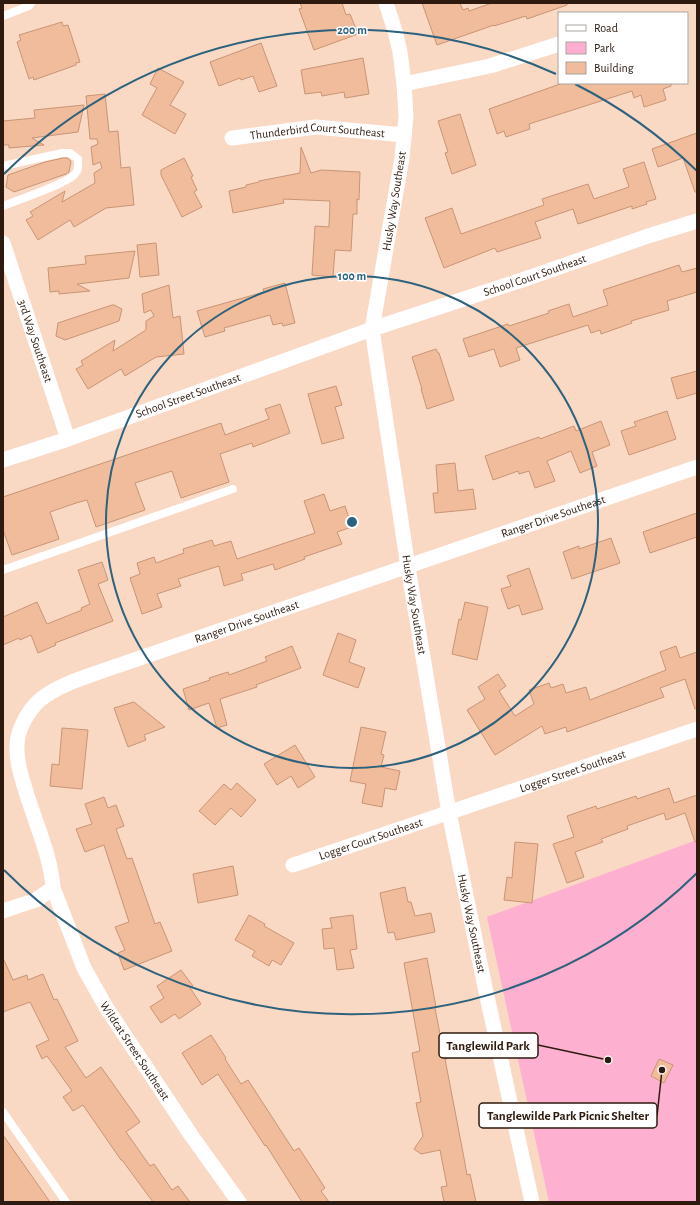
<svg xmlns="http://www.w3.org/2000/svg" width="700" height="1205" font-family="'Alegreya Sans',sans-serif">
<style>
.green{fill:#feb0d0}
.building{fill:#f1bc9b;stroke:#c89575}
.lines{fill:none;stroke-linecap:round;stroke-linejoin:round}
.lane{stroke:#fff;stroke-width:8}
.street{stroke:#fff;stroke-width:15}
.ring{fill:none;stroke:#2c627d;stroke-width:2}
.labels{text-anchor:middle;stroke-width:3;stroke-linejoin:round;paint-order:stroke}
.street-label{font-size:12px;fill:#2e1a0e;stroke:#fff}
.centre{fill:#2c627d;stroke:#fff;stroke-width:2}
.ring-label{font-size:12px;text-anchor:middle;font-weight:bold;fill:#2c627d;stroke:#fff;stroke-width:3;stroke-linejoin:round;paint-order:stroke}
.leader{fill:none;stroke:#2e1a0e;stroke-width:1.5}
.callout-dot{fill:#2e1a0e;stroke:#fff;stroke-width:1.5}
.callout{fill:#fff;stroke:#2e1a0e;stroke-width:1.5}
.callout-label{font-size:13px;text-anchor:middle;font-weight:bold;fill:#2e1a0e}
</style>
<rect width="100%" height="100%" fill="#f9d8c4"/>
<!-- green -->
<path class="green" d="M697 840V1202H549L487 917Z"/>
<!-- building -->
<g class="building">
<path d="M300 3H342L346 15 350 14 358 34 314 50 299 9 302 8Z"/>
<path d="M422 3H460L463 10 468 8 469 11 492 3H567V5L527 19 526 16 494 26V25L437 45Z"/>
<path d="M62 22 63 26 68 25 80 62 76 63V65L34 80 33 77 29 79 17 42 21 40 19 35Z"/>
<path d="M261 43 277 86 259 92 253 76 241 80 240 78 219 86 210 62Z"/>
<path d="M363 58 369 94 345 98 344 92 322 96 321 92 305 94 301 70Z"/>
<path d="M158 68 184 82 170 105 186 114 175 134 142 115 157 88 150 84Z"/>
<path d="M563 83H671V86L663 89 666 100 644 107 641 95 634 98 632 91 529 124 530 129 506 137 504 131 497 134 489 109Z"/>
<path d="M105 94 109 132 118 131 121 168 130 167 134 205 106 208 74 227 70 220 38 240 26 220 33 216 30 212 65 191 62 202 95 183 94 173 102 168 100 162 93 165 91 147 98 144 97 139H90L86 96Z"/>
<path d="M84 105 78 132 32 138 44 145 9 148V145H3V121L35 118 34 110Z"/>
<path d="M460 114 476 165 452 174 445 153 448 152 438 121Z"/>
<path d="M697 133V192H695L683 158 658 167 652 149Z"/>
<path d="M301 147 311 173 321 170 360 172 359 200 357 199V214H353L351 251 335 250 333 277 312 275 315 226 329 227 330 201 283 199 284 203 233 213 229 191 246 187V185L259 182V181L300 173Z"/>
<path d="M63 158H67L71 161 69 172 66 174 14 192 6 187 8 175 45 162Z"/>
<path d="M184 158 193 176 191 177 197 190 194 192 202 207 182 217 161 175V170Z"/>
<path d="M644 162 656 199 646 202 647 204 632 209V206L578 224 573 209 535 222 541 238 497 252 495 248 444 268 425 218 452 208 461 234 544 205 542 199 588 184 594 199 629 187 623 169Z"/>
<path d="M156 243 159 275 140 277 137 245Z"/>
<path d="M135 251 129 278 77 284 90 291 59 294V291L50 292 48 268 86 264 85 256Z"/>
<path d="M679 265 682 272 697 268V292L667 301 669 310 631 321 632 323 601 334 600 330 591 333 588 325 516 348 520 360 500 367 494 349 469 357 463 339 508 324 509 326 549 313 548 311 569 304 573 317 608 305 603 290Z"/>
<path d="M285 283 295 323 283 326 282 323 273 325 270 315 224 328 225 331 205 337 197 311 264 292 263 289Z"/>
<path d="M169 285 173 318 180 316 184 354 156 357 125 376 121 369 88 389 76 369 83 365 81 361 115 340 113 351 146 330V321L154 316 151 310 144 313 142 294Z"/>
<path d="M112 305H114L122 309 119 321 65 340 56 336 58 323Z"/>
<path d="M436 349 438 353H439L454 400 427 409 421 389H422L412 357Z"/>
<path d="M697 371V393L677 399 671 378Z"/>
<path d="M336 386 342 405 335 407 344 438 322 444 308 394Z"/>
<path d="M280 404 290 433 253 447 252 443 220 454 229 482 181 498 172 471 135 483 145 510 96 527 87 500 76 503 50 512 59 539 12 555 3 530V497L221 423 225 435 269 419 265 409Z"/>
<path d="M667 411 676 439 629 455 621 431 636 426 634 422Z"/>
<path d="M601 421 610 445 592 452 597 466 580 473 571 451 547 461 555 481 535 488 529 471 519 474 518 471 493 480 485 456 539 437 540 439 574 426 576 431Z"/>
<path d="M455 463 458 491 473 489 476 509 435 513 433 493H438L436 465Z"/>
<path d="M324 494 330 511 345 506 352 527 337 532 342 544 304 557 305 559 275 570 273 564 241 574 243 580 224 586 219 566 178 579 181 586 157 594 162 607 142 614 130 578 140 574 137 563 154 557 156 563 184 553 183 549 212 540 214 546 231 541 237 559 315 533 304 501Z"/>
<path d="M697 513V537L650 553 643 532Z"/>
<path d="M611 538 620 563 572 579 563 552 579 546V549Z"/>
<path d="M102 562 108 580 98 584 113 621 55 643 56 645 38 653 31 635 20 640 19 638 3 645V617L37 602 47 624 82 610 81 608 90 604 78 570Z"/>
<path d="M529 568 543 609 522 615 519 605 508 609 501 589 511 586 507 576Z"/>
<path d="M465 602 488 607 477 660 452 654 459 619 461 620Z"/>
<path d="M338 633 356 640 349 662 365 668 358 688 323 675Z"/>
<path d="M292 646 301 668 256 685 257 687 220 699 227 725 217 728 209 703 189 710 183 689 210 680 209 678 228 672 229 675 267 661 265 657Z"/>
<path d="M676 646 680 658 697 652V709H695L685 679 660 688 664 697 567 732 566 727 545 734 542 726 495 755 467 710 485 699 478 687 498 674 506 686 499 691 515 716 534 704 529 690 549 683 551 688 563 684 566 693 586 687 590 700 666 670 660 652Z"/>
<path d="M134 702 165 727 144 735 146 740 128 747 114 708Z"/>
<path d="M361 727 386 732 381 754 384 755 381 767 400 771 396 790 385 788 382 807 362 803 366 784 350 781Z"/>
<path d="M62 728 88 730 82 789 50 786 52 764 59 765Z"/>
<path d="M295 745 315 777 298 788 291 776 277 785 264 764Z"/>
<path d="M237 783 256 800 241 817 231 808 215 825 199 811 224 784 231 790Z"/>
<path d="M669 788 674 803 697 795V841L695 842 685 813 666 820 664 813 627 826 628 829 601 839 603 842 575 852 584 877 567 883 553 844 574 837 567 816 596 806 597 809 636 796 637 799Z"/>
<path d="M104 797 108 808 116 805 124 826 116 829 127 859 132 858 155 924 160 922 172 951 124 970 118 953 125 950 115 927 129 922 104 845 85 852 76 829 92 824 85 804Z"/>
<path d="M515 842 538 844 532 903 504 900 507 877 512 878Z"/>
<path d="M233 866 238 895 198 903 193 874Z"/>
<path d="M405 887 408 902H411L415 916 431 913 435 932 396 940 394 932 388 933 380 893Z"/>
<path d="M249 915 265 924 264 926 294 943 281 965 272 960 269 966 252 956 255 951 235 940Z"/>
<path d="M353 915 357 949 350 950 354 968 337 970 334 948 324 949 322 929 332 928 330 918Z"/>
<path d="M3 958 13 980 27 975 28 980 43 974 54 1000 57 999 78 1041 65 1047 86 1078 101 1067 140 1122 126 1132 150 1166 154 1164 172 1190 178 1186 190 1202H153L122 1160H121L83 1105 73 1111 63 1097 72 1091 47 1056 42 1059 36 1046 49 1040 30 1002 3 1012Z"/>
<path d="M427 958 436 1007 435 1008 442 1045H444L447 1059H445L464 1158 467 1175 470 1174 476 1202H444L441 1187 447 1186 440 1150 421 1154 414 1149 423 1136 416 1103 421 1102 412 1053 420 1051 404 963Z"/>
<path d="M181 970 193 986 190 988 201 1004 179 1019 175 1014 161 1023 150 1007 164 998 157 986Z"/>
<path d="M211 1035 226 1058 225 1059 241 1084 248 1080 294 1151 299 1148 325 1188 321 1191 329 1202H302L266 1145 265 1146 218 1074 202 1085 182 1053Z"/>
<path d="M659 1059 673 1065 664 1083 651 1076Z"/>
<path d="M3 1135 50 1202H3Z"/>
</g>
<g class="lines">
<!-- lane -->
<g class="lane">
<path d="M3 16 29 6 31 3"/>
<path d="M3 166 62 153H70L78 159C78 165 79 170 75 174 67 184 17 200 3 206"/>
<path d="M3 570 233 489"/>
<path d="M3 1112 66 1202"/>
</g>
<!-- street -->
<g class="street">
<path id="s1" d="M386 3 395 31 400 52 404 84 406 116 402 158 372 329 408 567 449 813 486 992 532 1202"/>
<path d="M404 84 490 66 559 44"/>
<path id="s2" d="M232 138 316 127 404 135"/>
<path id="s3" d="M3 243 68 439"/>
<path id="s4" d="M3 460 68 439 372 329 525 279 648 236 697 221"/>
<path id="s5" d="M293 865 697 729"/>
<path id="s6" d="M53 888 84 968 106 1007 191 1135 239 1202"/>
<path id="s7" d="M3 911 36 900 53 888C51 857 36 824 27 795 22 779 16 761 17 744 18 728 29 709 41 699 60 684 86 677 108 669L697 467"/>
</g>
</g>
<!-- distance rings -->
<g class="ring">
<circle cx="352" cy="522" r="246"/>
<path d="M697 873A492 492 0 0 1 4 870M4 174A492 492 0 0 1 556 74M575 84A492 492 0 0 1 697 171"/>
</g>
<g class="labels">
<!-- street labels -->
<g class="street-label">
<text dy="4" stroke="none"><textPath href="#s2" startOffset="86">Thunderbird Court Southeast</textPath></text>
<text transform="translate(394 201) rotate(-81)" y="4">Husky Way Southeast</text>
<text dy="4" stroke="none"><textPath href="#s4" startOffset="563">School Court Southeast</textPath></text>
<text dy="4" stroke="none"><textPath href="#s3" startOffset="103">3rd Way Southeast</textPath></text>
<text dy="4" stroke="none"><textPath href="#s4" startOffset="196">School Street Southeast</textPath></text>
<text dy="4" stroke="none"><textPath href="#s7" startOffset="801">Ranger Drive Southeast</textPath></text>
<text dy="4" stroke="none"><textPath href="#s1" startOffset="610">Husky Way Southeast</textPath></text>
<text dy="4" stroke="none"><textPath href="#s7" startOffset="477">Ranger Drive Southeast</textPath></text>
<text dy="4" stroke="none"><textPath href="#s5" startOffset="295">Logger Street Southeast</textPath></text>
<text dy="4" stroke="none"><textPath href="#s5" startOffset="82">Logger Court Southeast</textPath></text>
<text dy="4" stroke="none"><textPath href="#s1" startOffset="934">Husky Way Southeast</textPath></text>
<text dy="4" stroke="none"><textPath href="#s6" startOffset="183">Wildcat Street Southeast</textPath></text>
</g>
</g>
<circle cx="352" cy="522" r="6" class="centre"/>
<g class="ring-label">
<text x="352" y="34">200 m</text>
<text x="352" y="280">100 m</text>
</g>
<!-- callouts -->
<path class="leader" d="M608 1060L538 1045M662 1070L657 1116"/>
<g class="callout-dot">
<circle cx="608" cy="1060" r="4"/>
<circle cx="662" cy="1070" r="4"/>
</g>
<g class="callout">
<rect x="439" y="1033" width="99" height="25" rx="4"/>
<rect x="479" y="1103" width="178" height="25" rx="4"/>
</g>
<g class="callout-label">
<text x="488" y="1050">Tanglewild Park</text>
<text x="568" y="1120">Tanglewilde Park Picnic Shelter</text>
</g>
<!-- border -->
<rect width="700" height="1205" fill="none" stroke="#2e1a0e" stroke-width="8"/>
<!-- legend -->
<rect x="558" y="12" width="130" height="72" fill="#ffffff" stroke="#aba39f"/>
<rect x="566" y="25" width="20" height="6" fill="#ffffff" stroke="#aba39f"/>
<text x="594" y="32" font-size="12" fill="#2e1a0e">Road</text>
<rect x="566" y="42" width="20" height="12" fill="#feb0d0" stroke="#aba39f"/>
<text x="594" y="52" font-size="12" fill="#2e1a0e">Park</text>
<rect x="566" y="62" width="20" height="12" fill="#f1bc9b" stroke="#aba39f"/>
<text x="594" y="72" font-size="12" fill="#2e1a0e">Building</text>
</svg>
